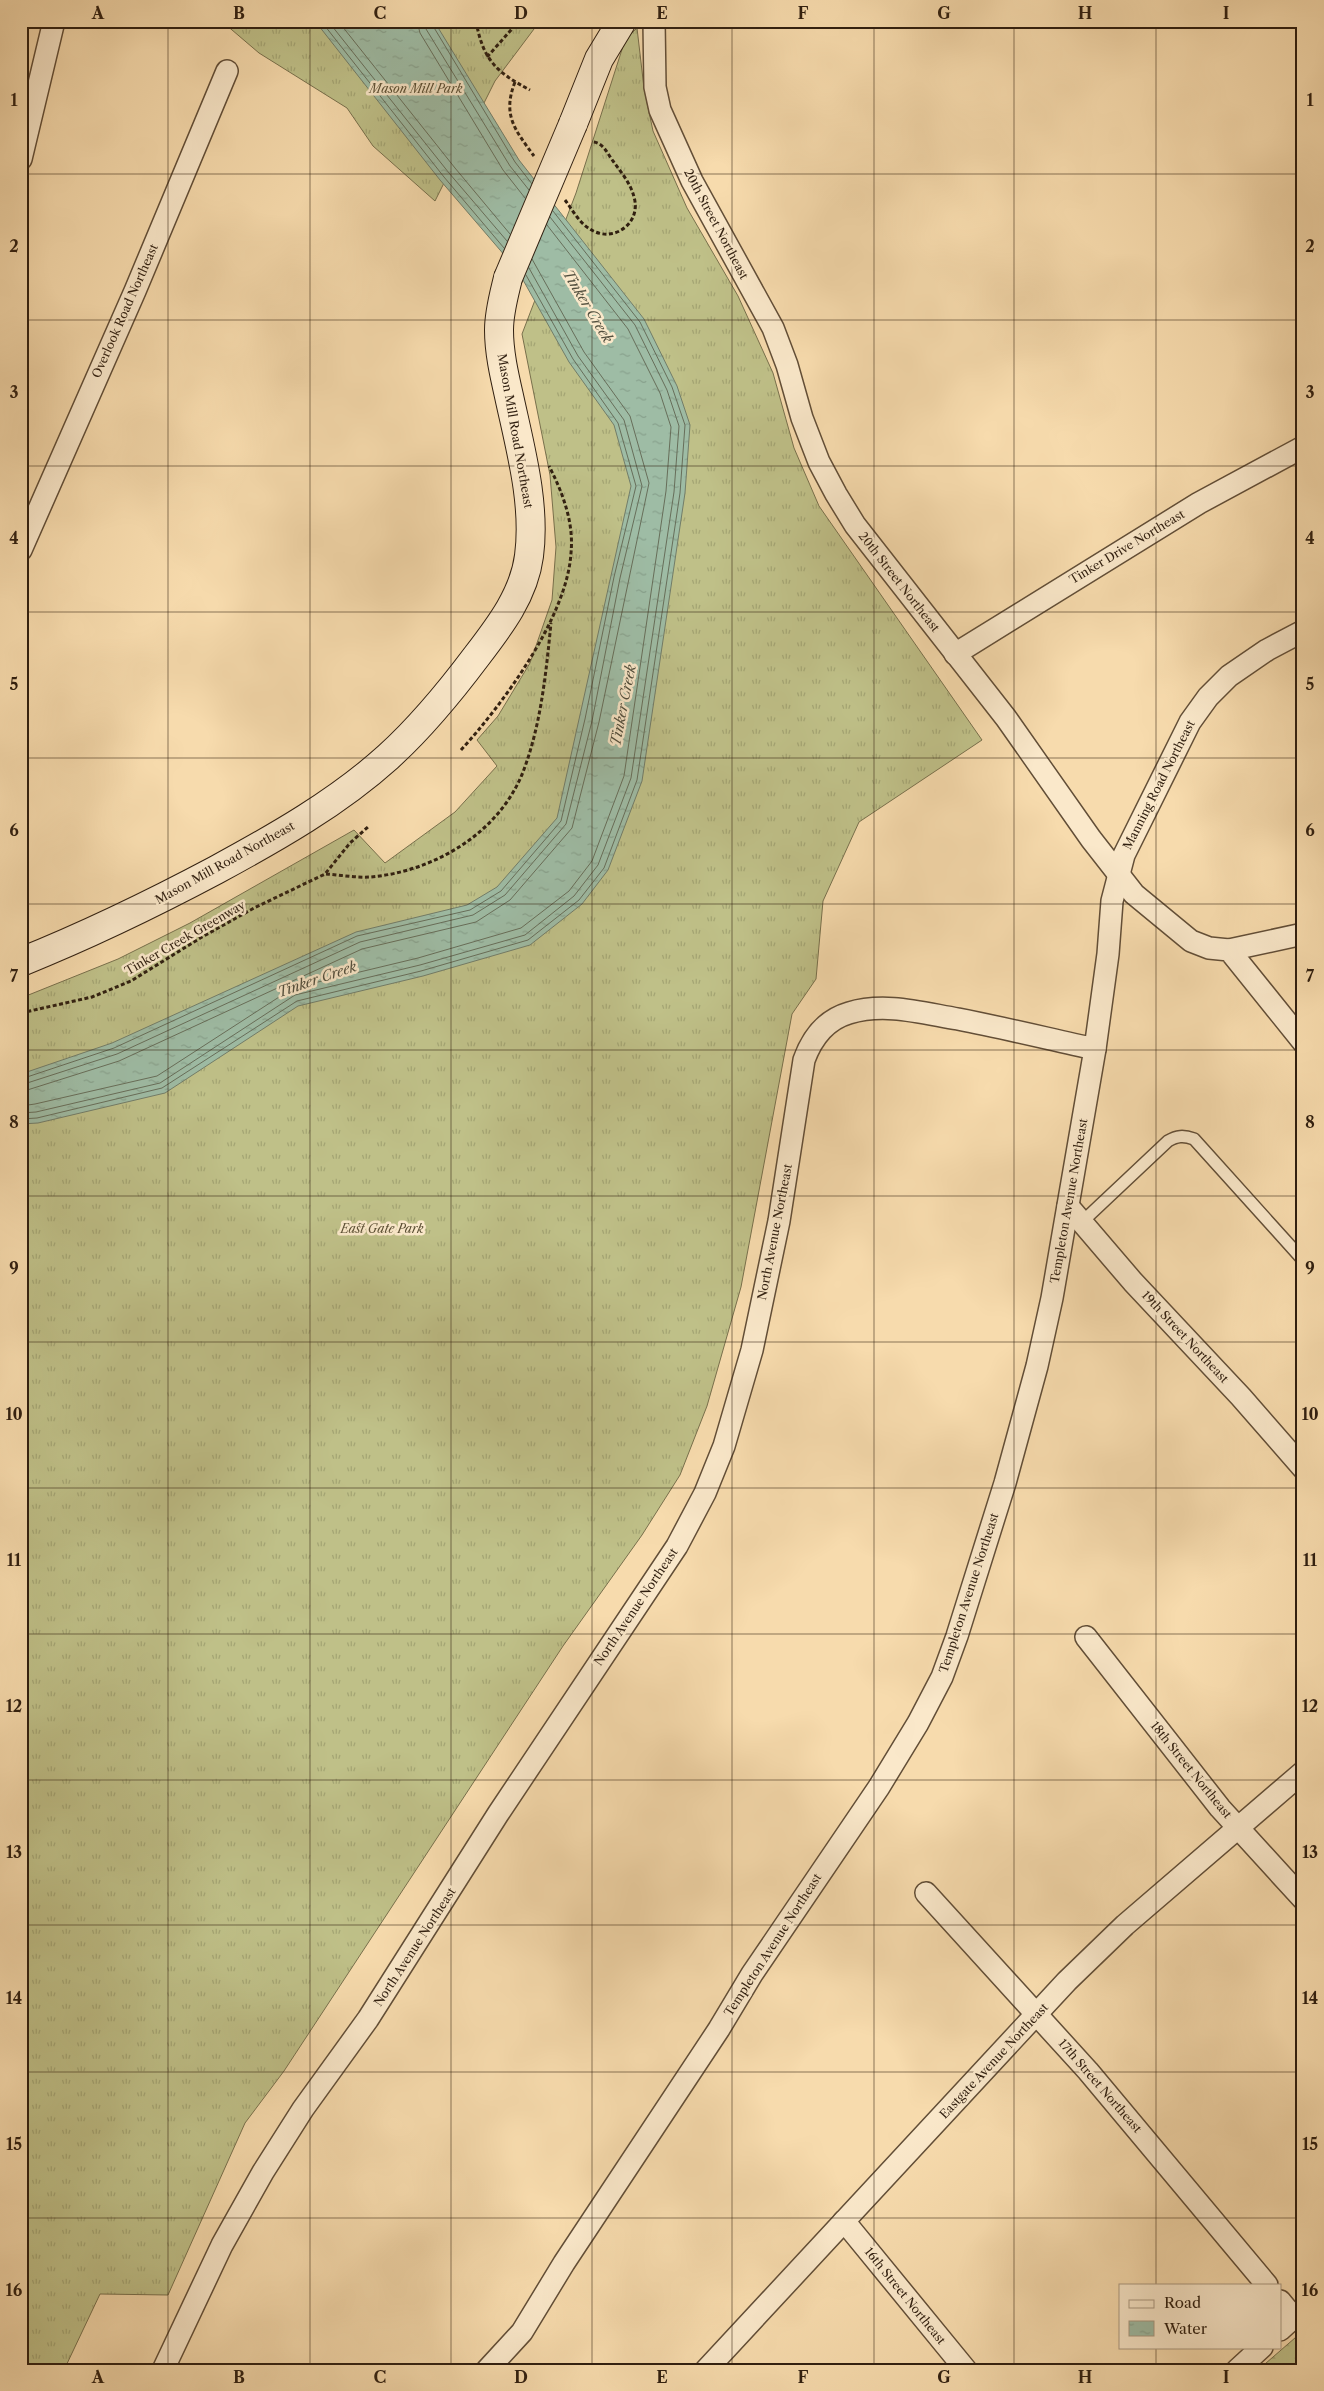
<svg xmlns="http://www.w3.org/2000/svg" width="1324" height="2391" font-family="'Libre Caslon Text',serif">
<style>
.grass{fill:url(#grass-tufts);stroke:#78704c}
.forest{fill:url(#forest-firs);stroke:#78704c}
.water{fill:url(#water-ripples);stroke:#727d69}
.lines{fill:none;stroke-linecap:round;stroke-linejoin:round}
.shore{stroke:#676e5a;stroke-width:1}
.lane-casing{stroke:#624e37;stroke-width:14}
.street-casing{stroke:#624e37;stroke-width:24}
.secondary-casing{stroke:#301f10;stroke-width:30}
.path{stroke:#301f10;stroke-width:3;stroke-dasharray:4 2.5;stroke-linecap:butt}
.lane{stroke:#fae8ca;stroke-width:11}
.street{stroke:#fae8ca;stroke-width:21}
.secondary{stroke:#fae8ca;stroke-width:28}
.secondary-bridge-casing{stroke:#301f10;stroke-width:30;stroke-linecap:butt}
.secondary-bridge{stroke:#fae8ca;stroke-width:28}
.grid{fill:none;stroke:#301f10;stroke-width:1;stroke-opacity:0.55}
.labels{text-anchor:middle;stroke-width:5;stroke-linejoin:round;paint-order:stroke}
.park-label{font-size:12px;font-style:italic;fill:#5b4f34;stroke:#fae8ca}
.street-label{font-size:12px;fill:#301f10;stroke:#fae8ca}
.water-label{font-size:14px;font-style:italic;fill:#514e3d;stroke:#fae8ca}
.neatline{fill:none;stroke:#301f10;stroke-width:2}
.grid-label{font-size:16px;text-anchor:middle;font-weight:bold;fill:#301f10}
</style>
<defs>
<pattern id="grass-tufts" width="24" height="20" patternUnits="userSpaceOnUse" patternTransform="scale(1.25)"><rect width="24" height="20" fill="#bfc088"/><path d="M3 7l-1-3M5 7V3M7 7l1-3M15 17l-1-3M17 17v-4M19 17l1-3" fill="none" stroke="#a4a574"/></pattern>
<pattern id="forest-firs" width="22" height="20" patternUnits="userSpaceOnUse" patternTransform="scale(1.25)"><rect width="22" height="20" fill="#bfc088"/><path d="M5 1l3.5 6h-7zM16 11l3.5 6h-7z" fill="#a4a574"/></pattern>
<pattern id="water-ripples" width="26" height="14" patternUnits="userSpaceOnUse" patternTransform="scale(1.25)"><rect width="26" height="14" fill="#9ebca5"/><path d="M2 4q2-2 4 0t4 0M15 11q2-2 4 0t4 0" fill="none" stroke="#88a18d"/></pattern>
</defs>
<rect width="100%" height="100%" fill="#f7dbad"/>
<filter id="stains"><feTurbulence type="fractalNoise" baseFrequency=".004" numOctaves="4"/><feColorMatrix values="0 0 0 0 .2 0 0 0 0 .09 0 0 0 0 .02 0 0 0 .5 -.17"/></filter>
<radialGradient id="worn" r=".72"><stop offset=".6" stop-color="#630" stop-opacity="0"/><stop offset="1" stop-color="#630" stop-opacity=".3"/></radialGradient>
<!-- grass -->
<g class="grass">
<path d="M214 21H540L495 81 435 201 373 146 347 108 259 53 225 24Z"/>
<path d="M637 28 644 88 653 131 687 208 738 296 773 373 794 448 819 506 982 740 859 822 823 901 816 979 792 1014 741 1287 707 1406 680 1475 642 1535 563 1646 284 2071 245 2123 168 2295 100 2294 64 2370H21V998L118 959 190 923 354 830 385 863 455 812 497 766 477 740 498 716 530 663 552 600 556 547 550 475 522 334 576 193 625 40Z"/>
</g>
<!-- forest -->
<path class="forest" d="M1303 2331V2370H1258Z"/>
<!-- water -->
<path class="water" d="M315 21H434L519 160 644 319 677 386 690 425 685 493 642 781 608 870 582 904 530 945 423 976 298 1006 165 1093 38 1123 21 1124V1074L112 1043 356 932 467 905 497 887 557 818 631 486 614 425 569 362 518 271 440 180Z"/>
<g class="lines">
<!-- shore -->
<g class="shore">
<path d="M321 21 444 177 504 248"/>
<path d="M328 21 449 173 507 241"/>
<path d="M338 21 455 168 510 234"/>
<path d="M417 21 420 33 503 170 525 198"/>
<path d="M424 21 426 29 510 166 529 190"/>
<path d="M430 21 515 162 532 184"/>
<path d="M21 1079 114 1048 357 936 470 910 501 891 561 821 585 719 614 577 636 486 618 423 573 359 526 275"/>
<path d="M21 1085 117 1054 360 942 473 915 505 895 566 824 592 721 620 578 642 486 624 420 578 356 529 268"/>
<path d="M21 1092 119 1061 362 949 476 922 510 900 572 828 599 722 649 483 630 416 584 352 532 259"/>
<path d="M21 1106 35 1104 157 1076 293 988 418 958 521 928 569 891 592 861 624 776 666 491 671 427 660 393 628 329 547 225"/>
<path d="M21 1113 36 1112 160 1083 295 995 420 965 525 935 574 896 598 865 631 778 674 492 679 426 667 390 635 325 550 217"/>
<path d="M21 1119 37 1118 162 1088 297 1001 421 971 528 940 579 900 604 868 637 780 680 493 685 425 672 387 640 322 553 211"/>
</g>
<defs>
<path id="lane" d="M1082 1222 1168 1141C1177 1136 1183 1135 1194 1139L1303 1260"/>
<g id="street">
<path d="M654 21 655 87 660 110 692 181 773 328 787 365 802 418 819 462 836 494 855 525 1006 718 1091 839 1134 894 1191 941 1209 948 1229 950 1303 1042"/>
<path d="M21 159 54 21"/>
<path d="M21 550 135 291 227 71"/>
<path d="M955 654 1199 503 1303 447"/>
<path d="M1229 950 1303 934"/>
<path d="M1068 1206 1133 1282 1241 1397 1303 1468"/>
<path d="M1086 1637 1220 1808 1303 1899"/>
<path d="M926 1893 1088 2071 1267 2285"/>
<path d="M844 2221 966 2370"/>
<path d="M1280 2301 1294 2318"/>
<path d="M1280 2330 1303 2309"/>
<path d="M163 2370 222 2245 263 2172 303 2109 368 2019 498 1814 677 1546 705 1493 724 1446 752 1350 779 1221 804 1060C812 1038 825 1020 849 1013 885 1002 922 1013 958 1019 1004 1028 1049 1039 1095 1049"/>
<path d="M487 2370 522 2332 564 2263 719 2029 752 1974 879 1787 918 1723 942 1677 957 1636 1005 1483 1037 1366 1052 1298 1095 1049 1108 954 1112 901 1124 855 1190 722 1208 697 1229 676 1267 650 1303 631"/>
<path d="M706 2370 1067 1981 1125 1925 1303 1772"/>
<path d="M1237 2370 1262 2347"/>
</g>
<g id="secondary">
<path d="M573 124 599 59 622 21"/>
<path d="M21 962C88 935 152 904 216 870 275 838 337 803 388 757 421 727 449 693 476 657 499 627 524 595 529 556 536 504 520 447 509 396 504 374 499 352 499 330 499 312 504 295 508 278"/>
</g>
</defs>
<!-- lane casing -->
<use href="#lane" class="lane-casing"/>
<!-- street casing -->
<use href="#street" class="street-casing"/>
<!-- secondary casing -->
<use href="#secondary" class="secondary-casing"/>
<!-- path -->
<g class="path">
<path d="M476 21C483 60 496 72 530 90"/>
<path d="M487 57 519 21"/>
<path d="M515 82C502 115 515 130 534 156"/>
<path d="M565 200C572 209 579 223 590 229 612 244 642 224 634 197 631 184 621 172 613 161 607 153 603 142 592 142"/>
<path d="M461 750C503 704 567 617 571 553 574 523 563 493 549 466"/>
<path d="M326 874C341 875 357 878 371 877 435 871 499 833 523 772 541 725 546 673 551 623"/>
<path d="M21 1013 92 997 131 981 202 937 254 908 325 874 350 843 369 826"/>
</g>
<!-- lane -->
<use href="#lane" class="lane"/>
<!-- street -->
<use href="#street" class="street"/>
<!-- secondary -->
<use href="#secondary" class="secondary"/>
<defs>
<path id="secondary-bridge" d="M508 278 573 124"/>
</defs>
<!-- secondary-bridge casing -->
<use href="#secondary-bridge" class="secondary-bridge-casing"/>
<!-- secondary-bridge -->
<use href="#secondary-bridge" class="secondary-bridge"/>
</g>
<!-- grid -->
<path class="grid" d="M168 21V2370M310 21V2370M451 21V2370M592 21V2370M732 21V2370M874 21V2370M1014 21V2370M1156 21V2285M21 174H1303M21 320H1303M21 466H1303M21 612H1303M21 758H1303M21 904H1303M21 1050H1303M21 1196H1303M21 1342H1303M21 1488H1303M21 1634H1303M21 1780H1303M21 1925H1303M21 2072H1303M21 2218H1303M1156 2347V2370"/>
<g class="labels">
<!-- park labels -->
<g class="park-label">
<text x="416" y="93">Mason Mill Park</text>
<text x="382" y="1233">East Gate Park</text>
</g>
<!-- street labels -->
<g class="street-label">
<text transform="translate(716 224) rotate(62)" y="4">20th Street Northeast</text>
<text transform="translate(125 311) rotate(-66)" y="4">Overlook Road Northeast</text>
<text transform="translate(515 431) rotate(80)" y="4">Mason Mill Road Northeast</text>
<text transform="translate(1127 547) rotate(-31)" y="4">Tinker Drive Northeast</text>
<text transform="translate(899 582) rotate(52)" y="4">20th Street Northeast</text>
<text transform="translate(1159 785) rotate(-63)" y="4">Manning Road Northeast</text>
<text transform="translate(225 863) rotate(-29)" y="4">Mason Mill Road Northeast</text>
<text transform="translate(185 938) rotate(-30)" y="4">Tinker Creek Greenway</text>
<text transform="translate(1069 1201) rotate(-80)" y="4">Templeton Avenue Northeast</text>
<text transform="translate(775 1232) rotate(-79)" y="4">North Avenue Northeast</text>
<text transform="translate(1185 1337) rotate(47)" y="4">19th Street Northeast</text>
<text transform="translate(969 1593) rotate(-72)" y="4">Templeton Avenue Northeast</text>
<text transform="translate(636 1607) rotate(-56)" y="4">North Avenue Northeast</text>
<text transform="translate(1191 1770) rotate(51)" y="4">18th Street Northeast</text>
<text transform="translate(773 1945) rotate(-57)" y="4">Templeton Avenue Northeast</text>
<text transform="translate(415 1947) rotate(-57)" y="4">North Avenue Northeast</text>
<text transform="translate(994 2061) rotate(-47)" y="4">Eastgate Avenue Northeast</text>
<text transform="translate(1100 2086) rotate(49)" y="4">17th Street Northeast</text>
<text transform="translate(905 2296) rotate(51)" y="4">16th Street Northeast</text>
</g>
<!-- water labels -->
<g class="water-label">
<text transform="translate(588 306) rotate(59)" y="5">Tinker Creek</text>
<text transform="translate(623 705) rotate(-79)" y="5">Tinker Creek</text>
<text transform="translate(317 979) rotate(-19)" y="5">Tinker Creek</text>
</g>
</g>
<!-- margin -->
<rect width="1324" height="2391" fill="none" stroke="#f7dbad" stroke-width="55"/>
<!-- legend -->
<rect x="1119" y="2284" width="162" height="65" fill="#fae8ca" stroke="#a99880"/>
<rect x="1129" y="2300" width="25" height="8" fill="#fae8ca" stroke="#a99880"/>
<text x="1164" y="2308" font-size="15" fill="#301f10">Road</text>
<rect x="1129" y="2321" width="25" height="15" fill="url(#water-ripples)" stroke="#a99880"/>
<text x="1164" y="2334" font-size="15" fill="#301f10">Water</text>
<rect x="28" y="28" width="1268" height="2336" class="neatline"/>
<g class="grid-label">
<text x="98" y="19">A</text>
<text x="239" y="19">B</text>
<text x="380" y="19">C</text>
<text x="521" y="19">D</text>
<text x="662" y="19">E</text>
<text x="803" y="19">F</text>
<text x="944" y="19">G</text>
<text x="1085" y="19">H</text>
<text x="1226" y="19">I</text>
<text x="14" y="106">1</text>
<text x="1310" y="106">1</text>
<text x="14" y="252">2</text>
<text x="1310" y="252">2</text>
<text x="14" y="398">3</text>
<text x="1310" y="398">3</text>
<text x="14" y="544">4</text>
<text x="1310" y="544">4</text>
<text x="14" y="690">5</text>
<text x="1310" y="690">5</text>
<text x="14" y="836">6</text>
<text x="1310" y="836">6</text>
<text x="14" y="982">7</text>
<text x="1310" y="982">7</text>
<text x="14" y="1128">8</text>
<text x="1310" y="1128">8</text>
<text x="14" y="1274">9</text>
<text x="1310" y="1274">9</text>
<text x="14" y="1420">10</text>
<text x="1310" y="1420">10</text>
<text x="14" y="1566">11</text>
<text x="1310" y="1566">11</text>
<text x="14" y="1712">12</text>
<text x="1310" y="1712">12</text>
<text x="14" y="1858">13</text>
<text x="1310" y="1858">13</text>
<text x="14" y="2004">14</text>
<text x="1310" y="2004">14</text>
<text x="14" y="2150">15</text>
<text x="1310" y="2150">15</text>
<text x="14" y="2296">16</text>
<text x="1310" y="2296">16</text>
<text x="98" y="2383">A</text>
<text x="239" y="2383">B</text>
<text x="380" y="2383">C</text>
<text x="521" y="2383">D</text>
<text x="662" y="2383">E</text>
<text x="803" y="2383">F</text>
<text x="944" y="2383">G</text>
<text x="1085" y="2383">H</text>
<text x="1226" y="2383">I</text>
</g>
<rect width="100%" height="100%" filter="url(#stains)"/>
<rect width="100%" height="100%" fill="url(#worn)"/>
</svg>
